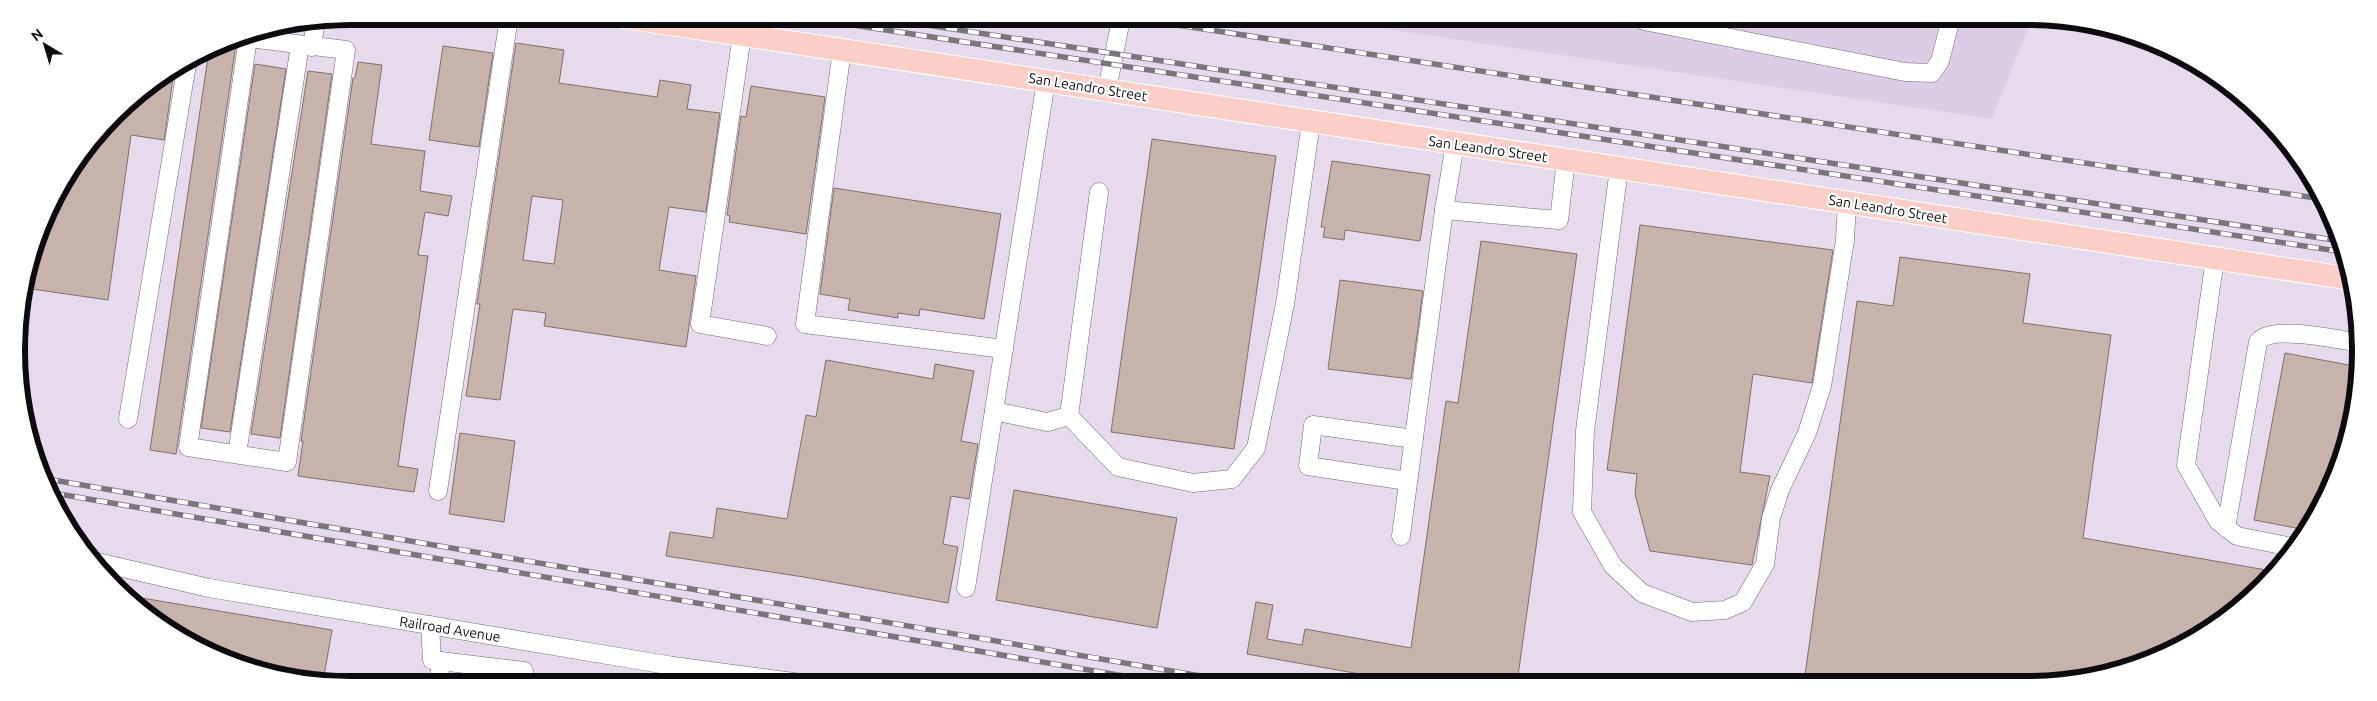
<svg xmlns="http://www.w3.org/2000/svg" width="2377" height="701" font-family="Ubuntu,sans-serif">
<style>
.built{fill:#dbcde5}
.building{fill:#c8b3ac;stroke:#816e67;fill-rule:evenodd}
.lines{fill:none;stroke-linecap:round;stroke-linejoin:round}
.minor-casing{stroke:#706776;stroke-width:19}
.major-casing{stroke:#fff;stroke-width:24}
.minor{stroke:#fff;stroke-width:18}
.major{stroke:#fbcfc8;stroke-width:22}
.rail-casing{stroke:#7a7480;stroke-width:5.5}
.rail{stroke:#fff;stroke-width:4;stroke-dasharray:11;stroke-linecap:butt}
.labels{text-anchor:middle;stroke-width:4.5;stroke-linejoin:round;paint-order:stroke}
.street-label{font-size:14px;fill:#0d0a10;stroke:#fff}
.rim{fill:none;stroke:#0d0a10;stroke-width:6}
</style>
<rect width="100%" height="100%" fill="#e5dbed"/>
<!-- built -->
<path class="built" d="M1326 20 2030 23 1992 119Z"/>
<!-- building -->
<g class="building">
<path d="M237 37 176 454 150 450 209 50 223 42Z"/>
<path d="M516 43 564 50 559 83 657 97 660 80 691 85 687 109 720 113 706 212 669 207 659 270 696 276 686 347 544 326 546 313 513 309 500 400 466 396 480 304H477ZM532 196 563 200 554 264 523 260Z"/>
<path d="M443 46 493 53 479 147 429 140Z"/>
<path d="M358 62 382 65 371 144 425 151 420 191 452 196 448 216 425 212 418 255 428 256 398 466 418 469 414 492 298 476 303 441H301L353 78H355Z"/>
<path d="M255 64 286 69 230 432 201 428Z"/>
<path d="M308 71 332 74 280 438 251 434Z"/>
<path d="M174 72 164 140 131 135 108 300 25 288 51 202 85 147 130 99Z"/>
<path d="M751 86 825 97 806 234 729 222 730 216 727 215 741 116 746 117Z"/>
<path d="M1152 139 1276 156 1234 449 1111 432Z"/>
<path d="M1332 161 1430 175 1420 241 1345 230 1344 240 1323 237 1325 227H1321Z"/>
<path d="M834 188 1001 214 984 319 920 309 919 316 898 313V318L848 310 850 299 820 294Z"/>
<path d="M1640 225 1833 250 1812 383 1753 374 1740 472 1770 476 1752 565 1650 551 1635 494 1637 474 1607 470Z"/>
<path d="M1481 241 1577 254 1517 683H1411L1247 654 1256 602 1273 605 1267 639 1302 645 1305 629 1411 648 1446 401 1458 403Z"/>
<path d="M1900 257 2030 274 2023 323 2111 335 2083 538 2272 571 2247 602 2174 650 2070 682H1804L1857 301 1893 306Z"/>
<path d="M1340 280 1423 291 1411 379 1328 369Z"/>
<path d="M2285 353 2359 367 2354 416 2316 517 2306 530 2254 520Z"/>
<path d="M826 360 933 379 935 364 974 371 961 441 978 444 969 499 951 496 943 544 958 547 948 603 804 577 666 556 670 532 713 538 717 508 787 519 806 415 816 417Z"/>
<path d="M460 433 515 441 504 522 449 514Z"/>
<path d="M1014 490 1177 518 1157 628 996 600Z"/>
<path d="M124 595 332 630 323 682 285 678 222 659 165 629Z"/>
</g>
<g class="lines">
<defs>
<g id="minor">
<path d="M1644 21 1905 72 1932 73 1940 61 1950 22"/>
<path d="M742 35 700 324 767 336"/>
<path d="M248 38 346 50 287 462 188 447Z"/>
<path d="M312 47 316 20"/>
<path d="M842 50 805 324 1004 349"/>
<path d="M1107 90 1121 19"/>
<path d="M1619 168 1585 431 1582 512 1613 566 1642 593 1692 612 1725 610 1743 602 1765 564 1771 518 1780 490 1807 433 1822 386 1845 240 1847 203"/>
<path d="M1444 210 1559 220 1566 160"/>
<path d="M2215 258 2186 465 2218 521 2237 536 2292 547"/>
<path d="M994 411 1047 422 1069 416 1099 192"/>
<path d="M1069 416 1118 467 1193 483 1232 479 1256 448 1285 304 1311 122"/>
<path d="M128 419 187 64"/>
<path d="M237 454 300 45"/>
<path d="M1407 481 1308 466 1313 425 1414 439"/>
<path d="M438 491 509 17"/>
<path d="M2226 528 2258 342C2271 324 2339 340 2360 343"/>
<path d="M1401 536 1444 210 1455 144"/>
<path d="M93 561 209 588 673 666 809 684"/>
<path d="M966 588 1046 81"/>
<path d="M430 625 432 660 524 671"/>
<path d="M673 666 680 684"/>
<path d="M438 685 441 661"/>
</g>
<path id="major" d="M624 17 2352 279"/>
</defs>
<!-- minor casing -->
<use href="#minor" class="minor-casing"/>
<!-- major casing -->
<use href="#major" class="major-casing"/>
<!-- minor -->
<use href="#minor" class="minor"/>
<!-- major -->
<use href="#major" class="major"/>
<defs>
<g id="rail">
<path d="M807 18 2344 252"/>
<path d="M881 18 2341 241"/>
<path d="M1138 19 2322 199"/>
<path d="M47 479 1242 683"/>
<path d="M53 493 1165 683"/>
</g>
</defs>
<!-- rail casing -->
<use href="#rail" class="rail-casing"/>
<!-- rail -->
<use href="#rail" class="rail"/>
</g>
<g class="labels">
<!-- street labels -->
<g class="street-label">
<text transform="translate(1088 87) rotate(9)" y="5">San Leandro Street</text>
<text transform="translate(1488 149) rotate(8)" y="5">San Leandro Street</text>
<text transform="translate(1888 209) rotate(9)" y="5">San Leandro Street</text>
<text transform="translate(450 629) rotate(9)" y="5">Railroad Avenue</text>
</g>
</g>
<!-- crop -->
<path d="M0 0H2377V701H0ZM350 25H2027A325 325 0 0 1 2352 350V351A325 325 0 0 1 2027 676H350A325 325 0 0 1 25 351V350A325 325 0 0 1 350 25Z" fill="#fff" fill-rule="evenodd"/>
<path class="rim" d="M350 25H2027A325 325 0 0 1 2352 350V351A325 325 0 0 1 2027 676H350A325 325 0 0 1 25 351V350A325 325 0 0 1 350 25Z"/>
<!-- north arrow -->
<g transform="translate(45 45) rotate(322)" stroke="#ffffff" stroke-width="4" paint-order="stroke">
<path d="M0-4L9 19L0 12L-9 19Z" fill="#0d0a10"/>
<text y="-8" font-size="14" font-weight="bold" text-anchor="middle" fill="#0d0a10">N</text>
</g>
</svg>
